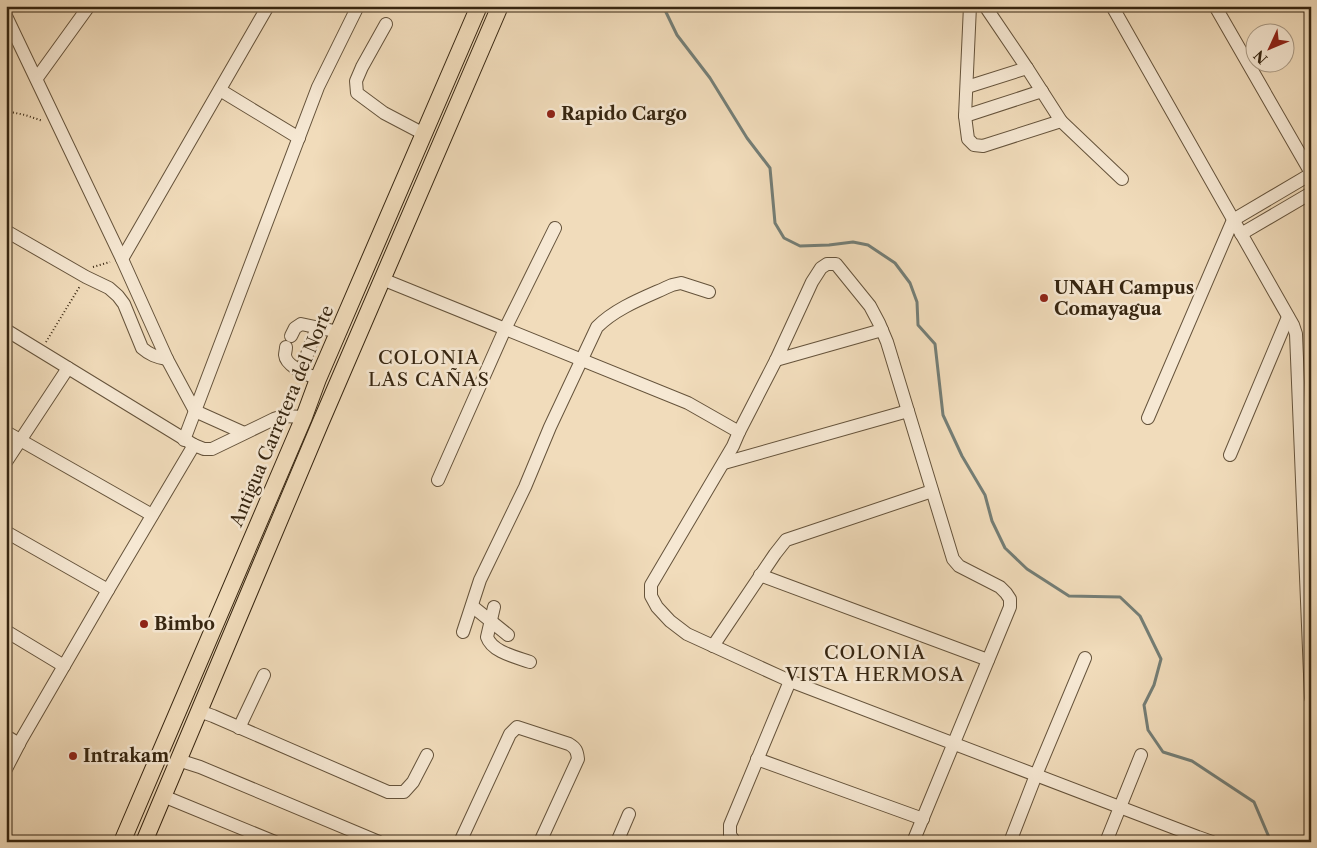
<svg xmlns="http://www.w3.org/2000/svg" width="1317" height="848" font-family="'Libre Caslon Text',serif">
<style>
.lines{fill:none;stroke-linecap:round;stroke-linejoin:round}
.stream{stroke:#747e76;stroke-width:3}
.minor-casing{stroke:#65533b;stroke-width:14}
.major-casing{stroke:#362510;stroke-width:18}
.path{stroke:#362510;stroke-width:2;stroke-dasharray:1 2.5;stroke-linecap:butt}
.minor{stroke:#f6e8d3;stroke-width:12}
.major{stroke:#f1dcbb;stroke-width:16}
.poi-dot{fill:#8f2418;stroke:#f6e8d3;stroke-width:2}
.labels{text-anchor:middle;stroke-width:5;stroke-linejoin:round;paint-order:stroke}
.poi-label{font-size:18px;font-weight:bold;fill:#362510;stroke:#f6e8d3;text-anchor:start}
.street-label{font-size:18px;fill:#362510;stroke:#f6e8d3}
.neighbourhood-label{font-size:19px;letter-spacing:1px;fill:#362510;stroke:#f6e8d3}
</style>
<rect width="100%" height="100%" fill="#f1dcbb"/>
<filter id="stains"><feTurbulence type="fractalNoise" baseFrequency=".004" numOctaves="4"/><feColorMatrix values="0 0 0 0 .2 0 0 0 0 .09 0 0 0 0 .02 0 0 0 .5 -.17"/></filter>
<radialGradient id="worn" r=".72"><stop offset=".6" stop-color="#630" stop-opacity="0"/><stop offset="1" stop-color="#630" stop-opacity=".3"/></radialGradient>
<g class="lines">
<!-- stream -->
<path class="stream" d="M663 6 677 35 710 78 747 138 770 168 775 223 784 238 800 246 829 245 853 242 868 245 895 263 910 283 917 302 918 325 935 344 943 415 962 456 985 495 992 521 1005 548 1027 569 1069 596 1120 597 1140 616 1161 659 1154 685 1144 705 1148 730 1163 752 1192 761 1254 802 1271 842"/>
<defs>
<g id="minor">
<path d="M970 6 965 116 968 139 974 145 983 146 1061 121"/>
<path d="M985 6 1027 68 1061 121 1122 179"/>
<path d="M1112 6 1293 325 1296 334 1311 698"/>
<path d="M1215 6 1311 173"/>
<path d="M6 16 122 259 167 359 195 411 244 433"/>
<path d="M386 24 362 67 356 81 357 93 384 113 424 134"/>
<path d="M37 78 89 6"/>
<path d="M967 87 1027 68"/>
<path d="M220 90 299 138"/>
<path d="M965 116 1042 91"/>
<path d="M6 231 86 277 109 288 118 296 124 304 142 348C150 355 156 357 167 359"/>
<path d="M1241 234 1311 193"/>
<path d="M122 259 268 6"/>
<path d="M382 279 688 403 739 432"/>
<path d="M6 330 194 445 204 449H212L274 419 283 416 304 417"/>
<path d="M291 336 295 328 301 324 339 332"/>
<path d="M286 347C286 350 285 353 285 355 286 367 309 375 318 379"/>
<path d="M776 360 882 330"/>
<path d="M301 371 317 327"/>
<path d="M1148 418 1233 220 1311 174"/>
<path d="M6 432 152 515"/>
<path d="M184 440 318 87 358 6"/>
<path d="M1230 455 1288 317"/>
<path d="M6 462 68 368"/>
<path d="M724 463 908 411"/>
<path d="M438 480 505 329 555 228"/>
<path d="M6 532 108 590"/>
<path d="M760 575 988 660"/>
<path d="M472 606 508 635"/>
<path d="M494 607 487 637C492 652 516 657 530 662"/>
<path d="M6 631 64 666"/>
<path d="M463 632 480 580 525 487 550 427 597 327C617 307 646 297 672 285L681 283 709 292"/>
<path d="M713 646 775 554 786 540 932 491"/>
<path d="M199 711 213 716 388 792H404L413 782 427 755"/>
<path d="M239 728 264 675"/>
<path d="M6 736 19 744"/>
<path d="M757 759 923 819"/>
<path d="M178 760 200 767 379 842"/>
<path d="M6 769 21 740 108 590 194 445"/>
<path d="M163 796 275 842"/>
<path d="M460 842 510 734 517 727 569 744C576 748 577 751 578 759L540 842"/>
<path d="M617 842 629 814"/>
<path d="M735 842 730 835V825L790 681"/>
<path d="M913 842C946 763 978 685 1010 607V599L1006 593 1000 587 959 566 953 559 887 342 879 323 870 306 836 264H827L821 268 812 282 776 360 739 432 733 446 651 585V596L657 607 670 621 687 634 790 681 1198 837 1212 842"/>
<path d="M1010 842 1036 775 1085 658"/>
<path d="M1106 842 1141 755"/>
</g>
<g id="major">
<path d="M122 842 304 417 318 379 479 6"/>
<path d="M144 842 320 424 500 6"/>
</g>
</defs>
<!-- minor casing -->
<use href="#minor" class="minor-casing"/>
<!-- major casing -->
<use href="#major" class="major-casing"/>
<!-- path -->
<g class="path">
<path d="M6 111 25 115 43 121"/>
<path d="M93 267 110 262"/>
<path d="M46 342 80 286"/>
</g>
<!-- minor -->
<use href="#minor" class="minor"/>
<!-- major -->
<use href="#major" class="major"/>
</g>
<!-- markers -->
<g class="poi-dot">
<circle cx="551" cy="114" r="5"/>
<circle cx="1044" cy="298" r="5"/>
<circle cx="144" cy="624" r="5"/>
<circle cx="73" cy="756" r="5"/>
</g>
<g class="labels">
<!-- poi labels -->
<g class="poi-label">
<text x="561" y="120">Rapido Cargo</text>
<text x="1054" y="294">UNAH Campus<tspan x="1054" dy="21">Comayagua</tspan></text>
<text x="154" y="630">Bimbo</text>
<text x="83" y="762">Intrakam</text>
</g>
<!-- street labels -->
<g class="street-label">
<text transform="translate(282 416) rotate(-67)" y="6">Antigua Carretera del Norte</text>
</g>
<!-- neighbourhood labels -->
<g class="neighbourhood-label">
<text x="429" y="364">COLONIA<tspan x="429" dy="22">LAS CAÑAS</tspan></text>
<text x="875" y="659">COLONIA<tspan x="875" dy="22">VISTA HERMOSA</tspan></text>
</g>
</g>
<!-- margin -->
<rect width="1317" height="848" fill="none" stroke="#f1dcbb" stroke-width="25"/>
<rect x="8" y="8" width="1302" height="833" fill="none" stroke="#362510" stroke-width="2.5"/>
<rect x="12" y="12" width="1292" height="823" fill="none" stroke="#362510"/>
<!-- north arrow -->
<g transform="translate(1270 48) rotate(226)"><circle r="24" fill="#f6e8d3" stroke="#a99a85"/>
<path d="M0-4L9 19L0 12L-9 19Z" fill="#8f2418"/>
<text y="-8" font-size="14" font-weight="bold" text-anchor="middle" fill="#362510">N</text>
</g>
<rect width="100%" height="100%" filter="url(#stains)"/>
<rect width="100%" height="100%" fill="url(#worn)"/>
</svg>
